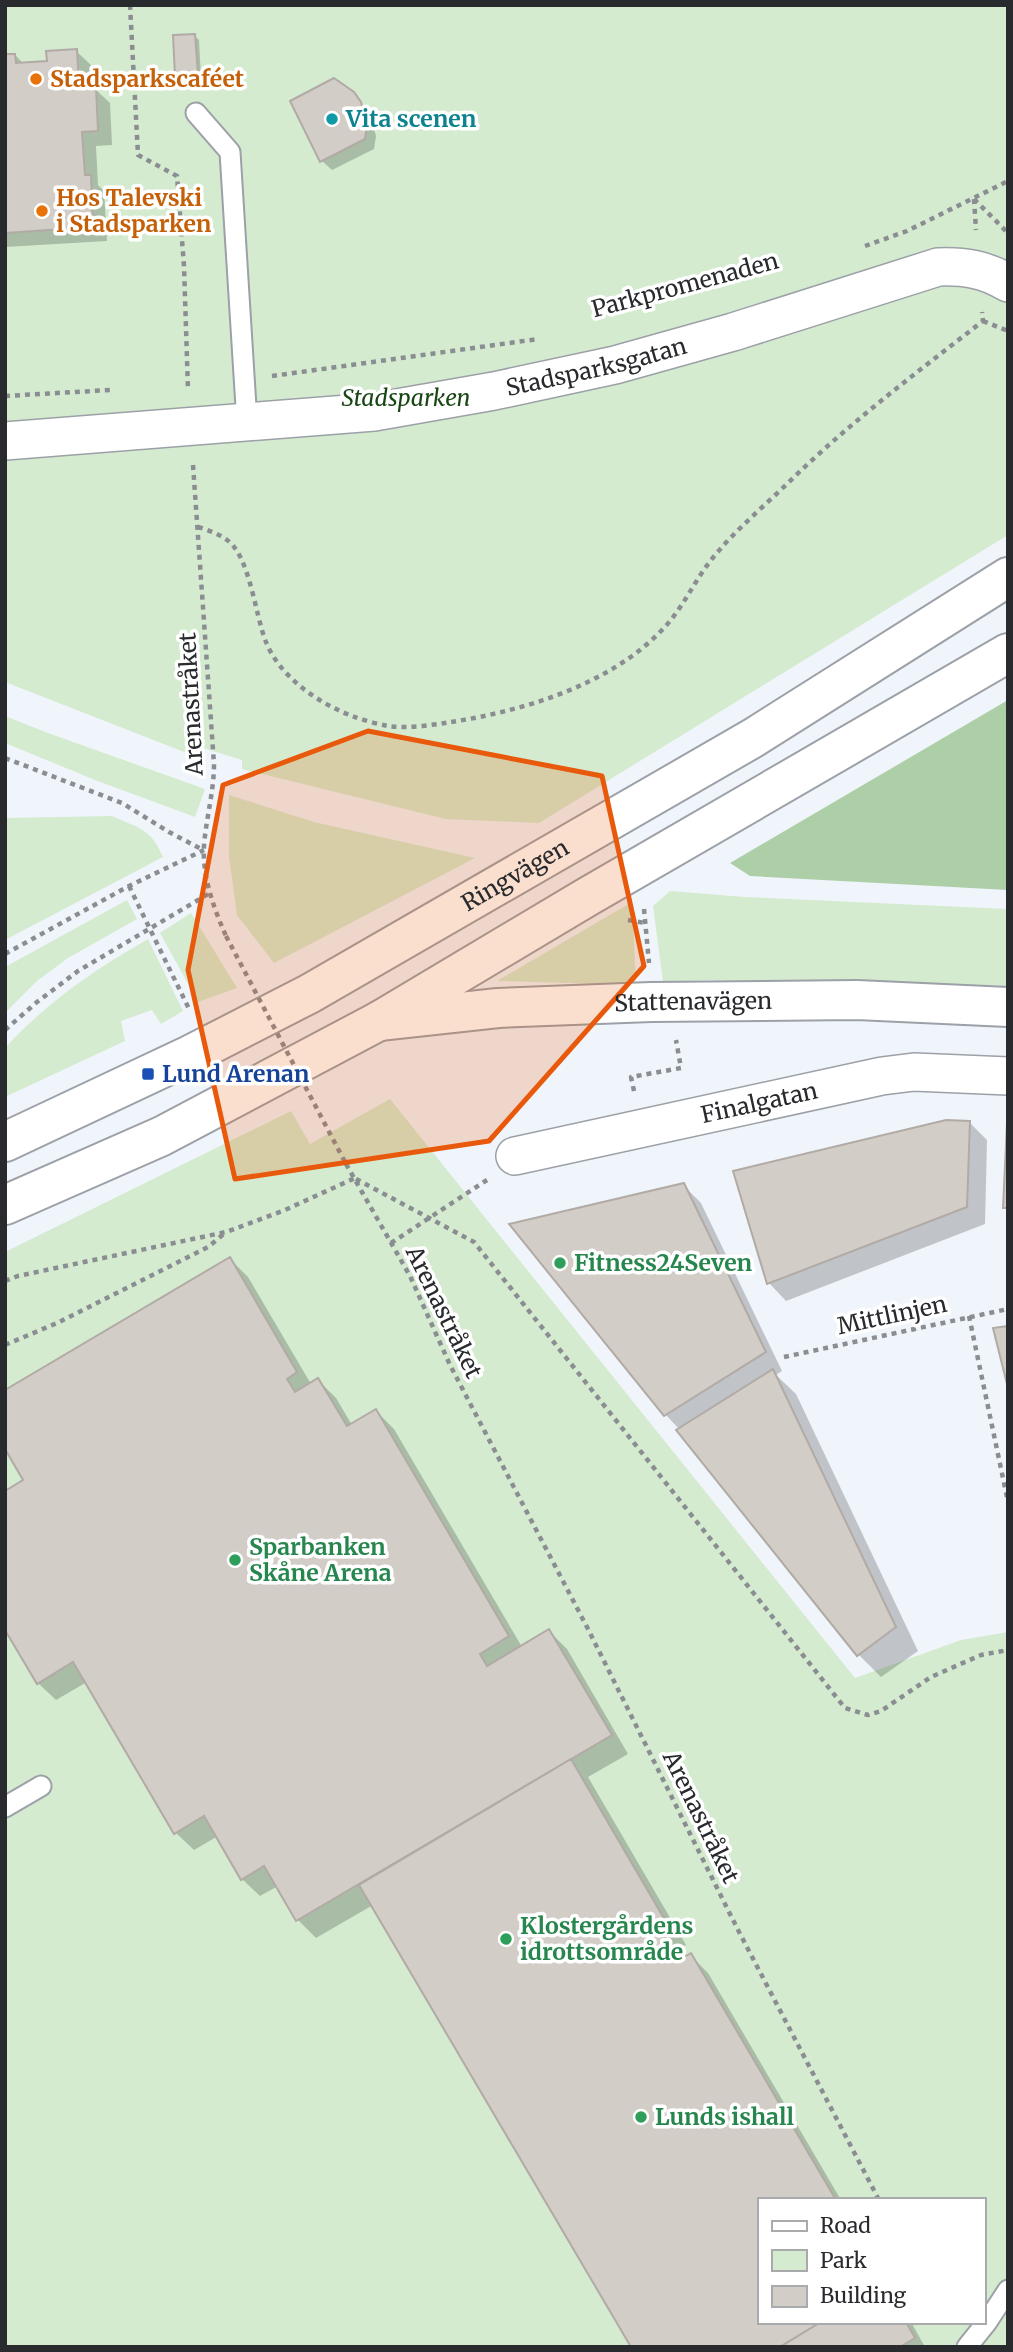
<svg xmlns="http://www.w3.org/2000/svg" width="1013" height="2352" font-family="Merriweather,serif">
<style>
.green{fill:#d4ebd0;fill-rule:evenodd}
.forest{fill:#adcfa8}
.shadow{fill:#0003}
.building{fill:#d3cdc7;stroke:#b1aaa5;stroke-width:2}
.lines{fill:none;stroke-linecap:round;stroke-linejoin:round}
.service-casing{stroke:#9ca0a7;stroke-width:23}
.minor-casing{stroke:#9ca0a7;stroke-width:40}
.tertiary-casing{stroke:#9ca0a7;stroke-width:42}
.secondary-casing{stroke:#9ca0a7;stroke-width:42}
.path{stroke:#8a8d92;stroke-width:4.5;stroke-dasharray:5 5;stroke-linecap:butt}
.service{stroke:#fff;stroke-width:19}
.minor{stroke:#fff;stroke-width:37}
.tertiary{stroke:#fff;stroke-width:38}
.secondary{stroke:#fff;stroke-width:38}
.path-bridge{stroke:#8a8d92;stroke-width:4.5;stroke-dasharray:5 5;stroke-linecap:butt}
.marked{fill:#e8590c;fill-opacity:0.2;stroke:#e8590c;stroke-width:5;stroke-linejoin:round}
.food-dot{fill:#e8710a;stroke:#fff;stroke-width:2.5}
.culture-dot{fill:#0f9aa8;stroke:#fff;stroke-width:2.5}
.transit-dot{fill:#1a4fb4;stroke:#fff;stroke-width:2.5}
.leisure-dot{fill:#2e9e5b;stroke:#fff;stroke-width:2.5}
.labels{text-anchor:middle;stroke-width:7;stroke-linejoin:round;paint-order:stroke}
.food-label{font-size:23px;font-weight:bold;fill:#c56008;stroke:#fff;text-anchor:start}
.culture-label{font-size:23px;font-weight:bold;fill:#0d838f;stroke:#fff;text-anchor:start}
.street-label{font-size:23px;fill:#282a2d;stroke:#fff}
.park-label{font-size:23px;font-style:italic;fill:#194714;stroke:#fff}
.transit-label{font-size:23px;font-weight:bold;fill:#164399;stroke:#fff;text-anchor:start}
.leisure-label{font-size:23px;font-weight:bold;fill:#27864d;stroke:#fff;text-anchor:start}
</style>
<rect width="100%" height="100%" fill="#f0f5fc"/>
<!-- green -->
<g class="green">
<path d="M5 5H1008V535L539 823 446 819 242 769V760L203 748 202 759 5 682Z"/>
<path d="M5 716 48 733 205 789 195 817 95 780 5 743Z"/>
<path d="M229 795 314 822 475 858 274 963 237 915 229 856Z"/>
<path d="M112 816C138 828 151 828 163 857L5 940V818Z"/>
<path d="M670 891 745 897 1008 909V986L709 980 663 982 653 906Z"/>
<path d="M127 900 137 919 68 958 37 981 5 1013V967Z"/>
<path d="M632 902 636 985 497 981Z"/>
<path d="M191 913 237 988 198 1002 160 933Z"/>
<path d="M148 939 183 1011 161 1024 152 1010 121 1021 125 1041 5 1097V1048C49 1000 93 971 148 939Z"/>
<path d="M390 1099 855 1678 961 1640 1008 1632V2347H5V1252L291 1111 310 1144ZM759 2200H983V2322H759Z"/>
</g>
<!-- forest -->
<path class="forest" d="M1008 700V890L750 876 730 863Z"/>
<!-- shadow -->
<g class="shadow">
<path d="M195 36 199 40 201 78 181 80 177 75Z"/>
<path d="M76 51 91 65 92 89H95L110 103 112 145 96 146 98 185 104 191 107 241 5 247V56L15 55 24 64 49 63Z"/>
<path d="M353 93 370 114 376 136 374 149 332 170 322 161Z"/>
<path d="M969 1122 987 1140 985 1224 786 1301 769 1283Z"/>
<path d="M683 1185 701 1203 782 1371 776 1375 796 1394 918 1651 881 1677 858 1654 680 1430 665 1414Z"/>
<path d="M230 1259 248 1277 311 1384 318 1380 336 1398 352 1425 376 1411 394 1429 522 1647 549 1631 567 1649 628 1754 588 1777 686 1945 679 1949 684 1959 690 1955 708 1973 841 2200H759V2322H911L925 2347H633L373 1905 316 1938 298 1920 278 1886 260 1896 242 1879 218 1836 194 1850 176 1833 87 1682 56 1700 38 1683 26 1481Z"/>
</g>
<!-- building -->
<g class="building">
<path d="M195 34 198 74 175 76 173 35Z"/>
<path d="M77 49 79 88 96 87 98 131 82 132 85 175H91L93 227 5 233V54H15L16 63 47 61 46 51Z"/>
<path d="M334 78 354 92 361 102 367 125 365 139 320 162 290 101Z"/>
<path d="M946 1120 970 1121 967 1207 767 1284 733 1171Z"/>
<path d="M1007 1123H1008V1208H1003Z"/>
<path d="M684 1183 766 1352 664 1416 509 1224Z"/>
<path d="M230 1257 297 1372 287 1379 295 1392 318 1378 347 1426 376 1409 509 1636 480 1654 487 1666 549 1629 612 1735 296 1921 264 1866 241 1880 204 1816 174 1834 73 1662 37 1684 5 1630V1491L23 1480 5 1449V1390Z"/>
<path d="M1008 1326V1388L993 1328Z"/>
<path d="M773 1369 896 1627 857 1656 676 1430Z"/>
<path d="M571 1759 669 1927 662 1931 679 1960 691 1953 836 2200H759V2322H821L780 2347H631L359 1885Z"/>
<path d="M821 2322H906L915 2338 900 2347H780Z"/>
</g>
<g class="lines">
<defs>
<g id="service">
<path d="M196 113 230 152 247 423"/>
<path d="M5 1807 41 1786"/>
<path d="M967 2347 987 2322 1008 2290"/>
</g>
<g id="minor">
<path id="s1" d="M5 441 374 412 494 391 615 365 733 332 938 267C964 266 985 269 1008 283"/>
<path id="s2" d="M515 1156 882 1076 914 1072 1008 1076"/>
</g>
<g id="tertiary">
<path id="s3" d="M379 1021 498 1008 651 1002 857 1000 1008 1007"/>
</g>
<g id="secondary">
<path id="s4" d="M5 1142 190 1055 309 994 753 738 1008 577"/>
<path d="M5 1205 162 1136 379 1021 587 897 1008 653"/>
</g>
</defs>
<!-- service casing -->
<use href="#service" class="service-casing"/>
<!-- minor casing -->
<use href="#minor" class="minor-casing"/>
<!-- tertiary casing -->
<use href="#tertiary" class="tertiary-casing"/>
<!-- secondary casing -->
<use href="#secondary" class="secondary-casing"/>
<!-- path -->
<g class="path">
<path d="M130 5 138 155 177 176 184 266 188 390"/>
<path d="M974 199 976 230"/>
<path d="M974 199 1008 233"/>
<path d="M865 246 907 231 1008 181"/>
<path d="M983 321 1008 331"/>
<path d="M272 376 538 339"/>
<path d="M5 396 110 390"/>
<path d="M193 465 214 764C214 792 206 818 204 846 202 876 214 909 226 936"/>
<path d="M198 527C208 530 219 534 227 540 250 556 255 615 266 642 280 677 318 703 352 716 363 720 377 724 388 726 408 729 431 725 451 722 523 711 609 685 661 631 684 608 695 578 716 554 737 529 764 506 788 483 848 424 916 373 983 321L982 312"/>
<path d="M5 758 122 803 169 832 203 850"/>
<path d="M129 886 190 1011"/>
<path d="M644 909 649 963"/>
<path d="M628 920 645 923"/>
<path d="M5 954 129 886 204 850"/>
<path d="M5 1030 37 1002 78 971 210 893"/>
<path d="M634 1091 631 1077 681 1068 676 1040"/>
<path d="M346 1164 410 1276 450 1365 588 1629 737 1928 879 2200"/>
<path d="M356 1179 474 1242 845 1708 868 1715 881 1711 931 1677 981 1655 1008 1650"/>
<path d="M391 1243 487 1180"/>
<path d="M5 1281 18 1276 226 1232 285 1210 355 1178"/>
<path d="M969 1316 1008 1502"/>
<path d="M5 1345 57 1323 208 1247 225 1233"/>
<path d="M784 1357 1008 1309"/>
</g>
<!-- service -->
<use href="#service" class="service"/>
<!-- minor -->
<use href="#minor" class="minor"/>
<!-- tertiary -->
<use href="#tertiary" class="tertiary"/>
<!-- secondary -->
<use href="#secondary" class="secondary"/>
<!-- path-bridge -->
<path class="path-bridge" d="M226 936 346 1164"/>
</g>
<!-- marked area -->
<path class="marked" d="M368 731 602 776 644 966 489 1141 235 1179 188 970 223 785Z"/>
<!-- markers -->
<g class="food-dot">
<circle cx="36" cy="79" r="7"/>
<circle cx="42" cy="211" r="7"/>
</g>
<circle class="culture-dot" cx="332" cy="119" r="7"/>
<rect class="transit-dot" x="141" y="1067" width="14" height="14" rx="3.5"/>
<g class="leisure-dot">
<circle cx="560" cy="1263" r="7"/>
<circle cx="235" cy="1560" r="7"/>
<circle cx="506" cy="1939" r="7"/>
<circle cx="641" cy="2117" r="7"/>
</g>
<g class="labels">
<!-- food labels -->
<g class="food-label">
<text x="50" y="87">Stadsparkscaféet</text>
<text x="56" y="206">Hos Talevski<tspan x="56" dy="26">i Stadsparken</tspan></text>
</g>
<!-- culture labels -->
<g class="culture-label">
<text x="346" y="127">Vita scenen</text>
</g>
<!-- street labels -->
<g class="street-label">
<text transform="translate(685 285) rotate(-15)" y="8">Parkpromenaden</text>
<text dy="8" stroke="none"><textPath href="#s1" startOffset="597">Stadsparksgatan</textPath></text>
<text transform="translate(191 704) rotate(-93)" y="8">Arenastråket</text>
<text dy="8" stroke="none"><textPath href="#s4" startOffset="576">Ringvägen</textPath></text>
<text dy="8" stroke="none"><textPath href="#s3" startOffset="315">Stattenavägen</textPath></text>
<text dy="8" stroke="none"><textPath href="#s2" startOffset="250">Finalgatan</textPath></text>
<text transform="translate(444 1312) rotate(64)" y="8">Arenastråket</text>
<text transform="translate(892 1315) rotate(-12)" y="8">Mittlinjen</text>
<text transform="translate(701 1817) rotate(64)" y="8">Arenastråket</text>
</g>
<!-- park labels -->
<g class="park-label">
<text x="406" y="406">Stadsparken</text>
</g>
<!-- transit labels -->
<g class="transit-label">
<text x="162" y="1082">Lund Arenan</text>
</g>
<!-- leisure labels -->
<g class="leisure-label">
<text x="574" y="1271">Fitness24Seven</text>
<text x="249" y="1555">Sparbanken<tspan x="249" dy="26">Skåne Arena</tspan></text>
<text x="520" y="1934">Klostergårdens<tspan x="520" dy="26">idrottsområde</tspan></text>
<text x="655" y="2125">Lunds ishall</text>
</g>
</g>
<!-- border -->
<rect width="1013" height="2352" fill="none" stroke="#282a2d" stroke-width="14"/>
<!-- legend -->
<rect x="758" y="2198" width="228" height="126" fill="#ffffff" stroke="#a9aaab" stroke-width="2"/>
<rect x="772" y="2221" width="35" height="10" fill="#ffffff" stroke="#a9aaab" stroke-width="2"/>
<text x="820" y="2233" font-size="21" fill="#282a2d">Road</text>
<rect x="772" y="2250" width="35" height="21" fill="#d4ebd0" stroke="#a9aaab" stroke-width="2"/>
<text x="820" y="2268" font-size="21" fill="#282a2d">Park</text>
<rect x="772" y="2286" width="35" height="21" fill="#d3cdc7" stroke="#a9aaab" stroke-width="2"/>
<text x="820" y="2303" font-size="21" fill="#282a2d">Building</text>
</svg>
